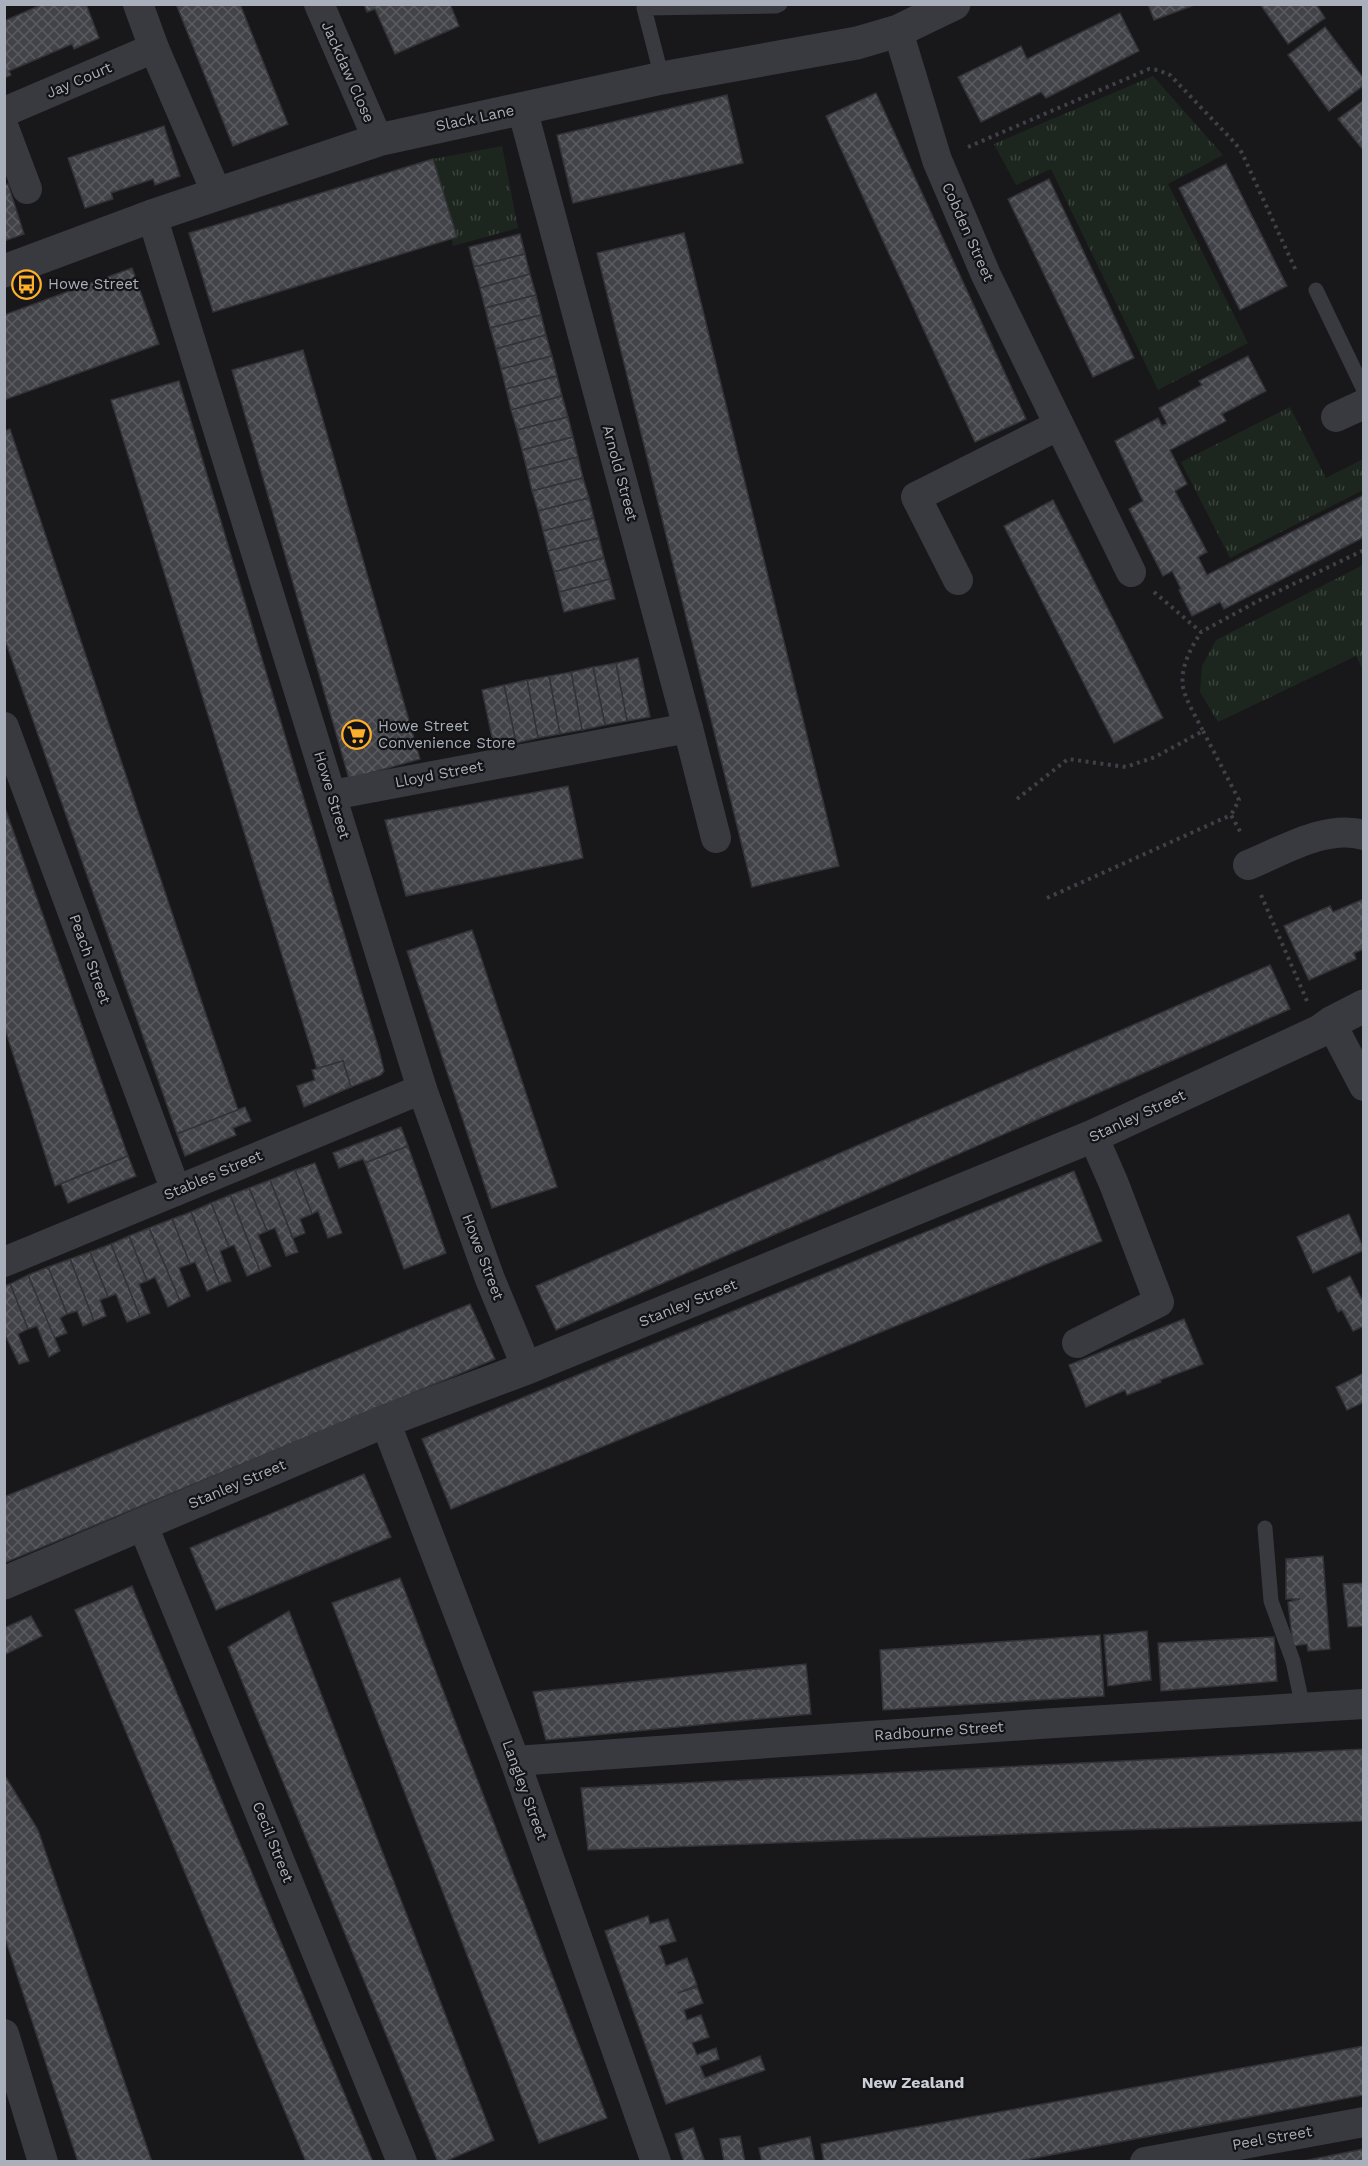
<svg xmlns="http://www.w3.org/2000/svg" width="1368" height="2166" font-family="'Work Sans',sans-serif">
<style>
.grass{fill:url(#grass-tufts)}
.building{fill:url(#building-cross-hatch);stroke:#323237;stroke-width:1.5}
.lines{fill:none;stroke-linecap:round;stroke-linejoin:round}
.path{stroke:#3e4147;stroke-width:4;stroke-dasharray:3 4.5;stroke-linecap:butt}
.service{stroke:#383a40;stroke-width:15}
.minor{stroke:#383a40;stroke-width:30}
.tertiary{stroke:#383a40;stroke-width:33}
.labels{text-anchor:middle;stroke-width:4.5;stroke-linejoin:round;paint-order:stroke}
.street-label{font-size:15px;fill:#a9afbb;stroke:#131315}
.poi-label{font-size:15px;fill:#a9afbb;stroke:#131315;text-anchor:start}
.neighbourhood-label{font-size:16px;font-weight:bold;fill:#caced7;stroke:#131315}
</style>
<defs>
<pattern id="grass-tufts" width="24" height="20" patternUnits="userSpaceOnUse" patternTransform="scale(1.5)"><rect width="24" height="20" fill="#1d261e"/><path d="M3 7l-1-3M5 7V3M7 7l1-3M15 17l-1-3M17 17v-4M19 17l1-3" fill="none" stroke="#3b433d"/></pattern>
<pattern id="building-cross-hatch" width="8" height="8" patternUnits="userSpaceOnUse" patternTransform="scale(1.5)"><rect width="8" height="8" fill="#424348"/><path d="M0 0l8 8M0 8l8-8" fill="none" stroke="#5a5c60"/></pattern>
</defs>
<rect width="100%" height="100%" fill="#18181a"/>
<!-- grass -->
<g class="grass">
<path d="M1153 76 1223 155 1168 184 1248 343 1158 390 1051 169 1016 185 994 144Z"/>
<path d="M502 146 518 228 453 246 433 159Z"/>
<path d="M1290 407 1326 478 1363 459V490L1230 558 1181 462Z"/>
<path d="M1363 565V670L1356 656 1218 722 1200 692 1202 666 1216 640Z"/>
</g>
<!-- building -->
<g class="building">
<path d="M43 4H86L99 38 74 49 72 44 9 71 11 75 4 78V21Z"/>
<path d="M176 4H240L288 124 233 146Z"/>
<path d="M364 4H450L459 26 395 54 375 9 367 12Z"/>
<path d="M1148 4H1197L1154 20Z"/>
<path d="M1260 4H1316L1325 18 1288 44Z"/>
<path d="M1120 13 1139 51 1046 98 1041 92 981 122 958 77 1021 46 1027 59Z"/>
<path d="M1325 27 1364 79V85L1329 111 1288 55Z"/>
<path d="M876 93 1026 419 975 442 826 116Z"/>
<path d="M727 95 743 163 573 203 557 135Z"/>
<path d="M1364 100V151L1338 119Z"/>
<path d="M164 126 180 176 155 185 153 179 111 193 113 199 85 208 68 158Z"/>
<path d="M433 159 457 237 213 312 189 233Z"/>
<path d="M1226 164 1287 286 1240 310 1179 188Z"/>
<path d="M1049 179 1134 358 1093 377 1008 199Z"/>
<path d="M8 184 24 234 4 241V185Z"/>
<path d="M684 233 839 866 752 887 597 253Z"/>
<path d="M520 234 525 254 474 267 469 247Z"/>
<path d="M525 254 530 274 480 288 474 267Z"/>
<path d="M132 268 159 344 4 400V315Z"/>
<path d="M530 274 536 295 485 308 480 288Z"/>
<path d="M536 295 541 315 490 328 485 308Z"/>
<path d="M541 315 546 335 496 349 490 328Z"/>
<path d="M546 335 552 356 501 369 496 349Z"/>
<path d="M303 350 420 759 349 779 232 370Z"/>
<path d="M552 356 557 376 506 389 501 369Z"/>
<path d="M1248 356 1266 391 1222 414 1226 421 1170 450 1187 484 1175 491 1207 552 1198 557 1207 575 1364 495V537L1224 609 1220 602 1192 616 1179 590 1181 589 1172 571 1163 576 1129 509 1143 501 1115 441 1158 418 1162 426 1167 424 1159 408 1202 385 1199 381Z"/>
<path d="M557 376 562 396 511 410 506 389Z"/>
<path d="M179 381 379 1050 384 1071 381 1075 351 1087 343 1061 317 1069 111 400Z"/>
<path d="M562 396 568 417 517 430 511 410Z"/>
<path d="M568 417 573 437 522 450 517 430Z"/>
<path d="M10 429 238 1110 177 1134 4 637V431Z"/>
<path d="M573 437 578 457 527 470 522 450Z"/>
<path d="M578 457 583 478 532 491 527 470Z"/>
<path d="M583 478 589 498 538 511 532 491Z"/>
<path d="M589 498 594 518 543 531 538 511Z"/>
<path d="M1053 500 1163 718 1114 743 1004 526Z"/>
<path d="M594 518 599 538 548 551 543 531Z"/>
<path d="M599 538 604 558 554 572 548 551Z"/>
<path d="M604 558 610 579 559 592 554 572Z"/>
<path d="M610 579 615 599 564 612 559 592Z"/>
<path d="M638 658 650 717 627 721 616 663Z"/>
<path d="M616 663 627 721 605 725 593 667Z"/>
<path d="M593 667 605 725 582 730 571 672Z"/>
<path d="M571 672 582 730 560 734 549 676Z"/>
<path d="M549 676 560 734 538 738 527 680Z"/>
<path d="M527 680 538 738 516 743 504 685Z"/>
<path d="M504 685 516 743 494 747 482 690Z"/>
<path d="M568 786 583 858 406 896 385 820Z"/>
<path d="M4 805 128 1156 55 1186 4 1026Z"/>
<path d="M1364 899V949L1354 953 1356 959 1309 980 1284 926 1330 906 1333 912Z"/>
<path d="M472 930 557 1187 492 1208 407 951Z"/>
<path d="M1270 965 1290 1009 556 1330 536 1286Z"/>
<path d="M343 1061 351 1087 304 1107 297 1086 315 1080 312 1070Z"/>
<path d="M245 1107 251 1121 233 1128 236 1135 185 1156 177 1134Z"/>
<path d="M401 1127 408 1146 365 1163 363 1159 339 1168 333 1153Z"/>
<path d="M408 1146 446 1253 404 1269 365 1163Z"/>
<path d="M128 1156 136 1176 68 1203 61 1184Z"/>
<path d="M315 1163 342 1233 328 1238 318 1211 312 1214 295 1170Z"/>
<path d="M295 1170 312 1214 300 1219 305 1233 293 1238 270 1180Z"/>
<path d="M1074 1171 1102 1241 451 1509 422 1439Z"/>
<path d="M270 1180 298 1252 286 1256 275 1228 267 1231 249 1188Z"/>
<path d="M249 1188 267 1231 258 1235 271 1266 260 1271 230 1195Z"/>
<path d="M230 1195 260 1271 247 1276 234 1245 229 1247 211 1203Z"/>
<path d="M211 1203 229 1247 220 1251 231 1281 220 1285 191 1212Z"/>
<path d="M191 1212 220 1285 207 1291 195 1262 190 1264 172 1219Z"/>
<path d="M1349 1214 1364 1250 1313 1273 1297 1237Z"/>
<path d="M172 1219 190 1264 179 1268 190 1296 180 1301 149 1228Z"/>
<path d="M149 1228 180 1301 168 1307 155 1277 147 1281 129 1236Z"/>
<path d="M129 1236 147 1281 139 1284 150 1313 140 1317 111 1244Z"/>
<path d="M111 1244 140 1317 127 1322 116 1294 108 1297 90 1252Z"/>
<path d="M90 1252 108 1297 100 1300 106 1316 94 1321 70 1259Z"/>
<path d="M70 1259 94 1321 83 1326 77 1311 67 1314 48 1267Z"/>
<path d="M48 1267 67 1314 60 1318 67 1333 54 1338 28 1275Z"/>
<path d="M28 1275 60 1351 49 1357 37 1326 28 1329 10 1284Z"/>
<path d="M1350 1276 1361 1298 1364 1297V1326L1353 1331 1342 1310 1338 1312 1327 1288Z"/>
<path d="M10 1284 28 1329 18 1334 29 1361 19 1364 4 1332V1286Z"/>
<path d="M470 1304 495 1359 4 1563V1497Z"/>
<path d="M1184 1319 1203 1364 1160 1380 1161 1382 1127 1395 1125 1390 1086 1407 1069 1365Z"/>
<path d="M1364 1373V1402L1347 1410 1336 1387Z"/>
<path d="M364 1474 391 1537 216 1610 190 1548Z"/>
<path d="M1323 1556 1330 1649 1308 1651 1307 1644 1293 1646 1288 1602 1300 1599H1286V1559Z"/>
<path d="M400 1578 607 2118 539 2143 332 1603Z"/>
<path d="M1364 1583V1626L1348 1627 1343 1584Z"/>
<path d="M132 1586 373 2162H306L75 1610Z"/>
<path d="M289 1611 494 2140 444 2162H438L228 1647Z"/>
<path d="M31 1616 42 1636 4 1655V1628Z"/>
<path d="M1147 1631 1151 1680 1108 1686 1104 1635Z"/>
<path d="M1100 1635 1104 1696 883 1710 880 1650Z"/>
<path d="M1274 1637 1277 1681 1161 1691 1158 1643Z"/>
<path d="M806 1664 811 1714 546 1740 533 1692Z"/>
<path d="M1364 1749V1821L588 1850 581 1788Z"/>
<path d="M4 1774 38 1830 152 2162H78L4 1935Z"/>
<path d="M648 1916 650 1924 668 1919 676 1941 659 1946 666 1966 687 1958 697 1985 678 1993 697 1987 703 2003 684 2010 687 2020 701 2015 709 2037 692 2043 697 2055 716 2048 719 2059 700 2066 705 2078 760 2056 765 2070 666 2104 605 1931Z"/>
<path d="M1364 2046V2095L1014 2162H824L821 2144Z"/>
<path d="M693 2128 705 2162H684L675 2134Z"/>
<path d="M740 2136 745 2162H719L724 2161 720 2139Z"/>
<path d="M810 2137 815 2162H762L759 2148Z"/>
<path d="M1364 2149V2162H1298Z"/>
</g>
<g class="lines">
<!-- path -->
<g class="path">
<path d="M968 147 1149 69 1158 70 1170 75 1235 143 1242 153 1297 273"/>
<path d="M1154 592 1201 632 1258 601 1364 550"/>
<path d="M1203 731 1239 800 1231 815"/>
<path d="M1017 799 1068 759 1126 767 1155 757 1203 731C1197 719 1185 699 1183 687 1180 667 1191 648 1201 632"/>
<path d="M1261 895 1307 1001"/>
<path d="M1047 898 1231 815 1241 833"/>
</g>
<!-- service -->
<g class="service">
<path d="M662 78 644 8 776 6 780 4"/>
<path d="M1316 290 1364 390"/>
<path d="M1265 1528 1271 1601 1293 1661 1303 1708"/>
</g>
<!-- minor -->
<g class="minor">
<path d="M138 4 154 48 217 194"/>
<path d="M319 4 378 140"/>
<path d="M898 31 937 160 986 275 1131 572"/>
<path d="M522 108 688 728 716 838"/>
<path d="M4 112 154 48"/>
<path d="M4 128 27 189"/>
<path d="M152 216 422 1089 490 1279 527 1368"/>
<path d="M1336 417 1364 404"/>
<path d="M958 580 916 497 1059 425"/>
<path d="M4 727 176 1191"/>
<path d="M332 795 688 728"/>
<path d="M1248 865C1283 851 1325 824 1364 835"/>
<path d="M1331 1023 1364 1086"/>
<path d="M4 1262 422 1089"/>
<path d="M1077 1343 1159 1302 1114 1184 1093 1136"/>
<path d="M385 1421 515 1761 656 2162"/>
<path d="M142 1523 402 2162"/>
<path d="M515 1761 1039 1724 1364 1704"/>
<path d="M4 2034 43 2162"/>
<path d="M1145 2162 1364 2122"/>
</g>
<!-- tertiary -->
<g class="tertiary">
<path d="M4 271 152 216 378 140 662 78 857 43 898 31 954 4"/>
<path d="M4 1583 385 1421 527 1368 1093 1136 1320 1031 1331 1023 1364 1006"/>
</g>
</g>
<!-- icons -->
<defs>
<symbol id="bus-ring" viewBox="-11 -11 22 22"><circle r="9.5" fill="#131315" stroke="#ffb02b" stroke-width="1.5"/><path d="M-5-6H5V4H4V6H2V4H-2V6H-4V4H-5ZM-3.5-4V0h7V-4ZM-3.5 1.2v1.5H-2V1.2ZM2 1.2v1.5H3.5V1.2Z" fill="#ffb02b"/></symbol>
<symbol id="supermarket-ring" viewBox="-11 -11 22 22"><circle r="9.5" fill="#131315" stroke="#ffb02b" stroke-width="1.5"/><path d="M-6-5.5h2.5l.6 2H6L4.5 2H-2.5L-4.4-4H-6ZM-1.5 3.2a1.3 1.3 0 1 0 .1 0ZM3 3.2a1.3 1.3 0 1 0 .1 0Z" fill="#ffb02b"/></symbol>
</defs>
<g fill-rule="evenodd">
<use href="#bus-ring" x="10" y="268" width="33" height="33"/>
<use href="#supermarket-ring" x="340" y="718" width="33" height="33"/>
</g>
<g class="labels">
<!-- street labels -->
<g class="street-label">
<text transform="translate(348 72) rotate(66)" y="5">Jackdaw Close</text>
<text transform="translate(79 80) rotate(-23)" y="5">Jay Court</text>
<text transform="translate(475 118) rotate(-12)" y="5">Slack Lane</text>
<text transform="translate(968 232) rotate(66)" y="5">Cobden Street</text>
<text transform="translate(620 473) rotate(75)" y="5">Arnold Street</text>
<text transform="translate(439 774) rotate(-11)" y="5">Lloyd Street</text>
<text transform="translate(332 795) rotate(73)" y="5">Howe Street</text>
<text transform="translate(90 959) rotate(70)" y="5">Peach Street</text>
<text transform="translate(1137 1116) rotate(-25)" y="5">Stanley Street</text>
<text transform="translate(213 1175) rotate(-23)" y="5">Stables Street</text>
<text transform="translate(483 1257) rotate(69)" y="5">Howe Street</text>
<text transform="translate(688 1303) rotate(-22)" y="5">Stanley Street</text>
<text transform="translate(237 1484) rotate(-23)" y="5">Stanley Street</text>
<text transform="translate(939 1731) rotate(-4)" y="5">Radbourne Street</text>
<text transform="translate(525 1790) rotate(70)" y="5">Langley Street</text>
<text transform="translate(273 1842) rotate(68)" y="5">Cecil Street</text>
<text transform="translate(1272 2138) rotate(-10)" y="5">Peel Street</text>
</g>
<!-- poi labels -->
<g class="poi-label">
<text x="48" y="289">Howe Street</text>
<text x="378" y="731">Howe Street<tspan x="378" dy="17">Convenience Store</tspan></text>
</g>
<!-- neighbourhood labels -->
<g class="neighbourhood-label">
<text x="913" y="2088">New Zealand</text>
</g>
</g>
<!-- border -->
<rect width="1368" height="2166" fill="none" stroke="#a9afbb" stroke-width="12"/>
</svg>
